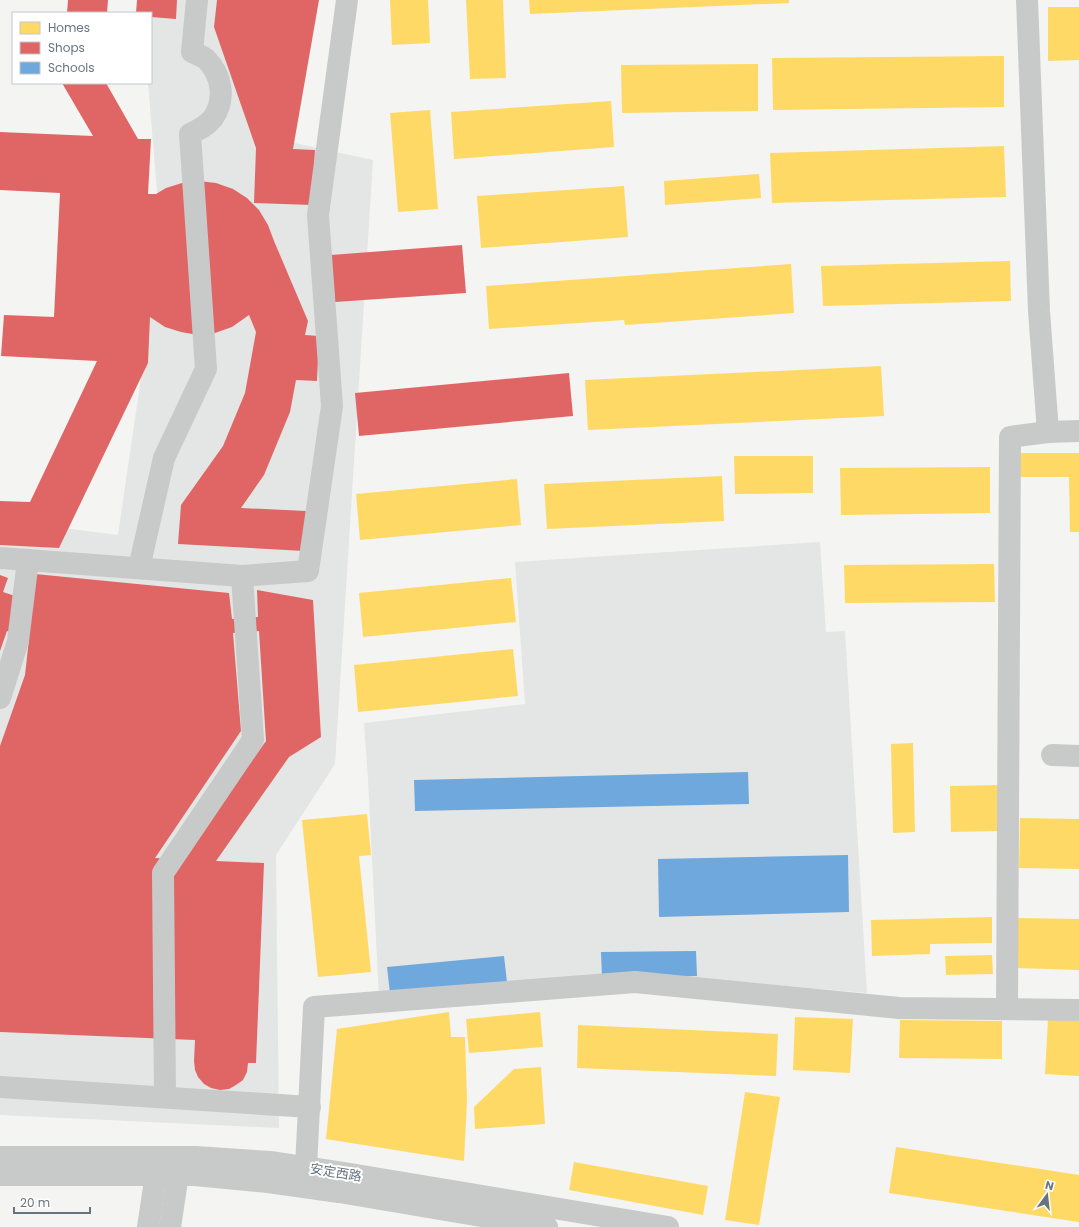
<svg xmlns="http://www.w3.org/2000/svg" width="1079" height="1227" font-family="Poppins,'Noto Sans SC',sans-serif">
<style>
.built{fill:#e4e5e5}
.homes{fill:#ffd966}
.shops{fill:#e06666;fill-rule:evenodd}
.schools{fill:#6fa8dc}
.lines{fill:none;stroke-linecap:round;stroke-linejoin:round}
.minor{stroke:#c8caca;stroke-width:22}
.labels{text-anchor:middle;stroke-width:4;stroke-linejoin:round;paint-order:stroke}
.street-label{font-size:13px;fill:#67747f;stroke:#fff}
</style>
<rect width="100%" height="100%" fill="#f4f4f2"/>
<!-- built -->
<g class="built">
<path d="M141 0H245L258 135 373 160 335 764 276 855 279 1128 0 1115V520L118 535 161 241 148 83H151V13Z"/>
<path d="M820 542 826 632 845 631 867 993 693 978 379 998 368 779 364 723 525 704 515 562Z"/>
</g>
<!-- homes -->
<g class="homes">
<path d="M390 0H428L430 43 392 45Z"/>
<path d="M466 0H503L506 78 470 79Z"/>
<path d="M529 0H789V3L530 14Z"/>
<path d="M1048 7H1079V60L1048 61Z"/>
<path d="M1004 56V107L773 110 772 58Z"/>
<path d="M758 64V111L622 113 621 65Z"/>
<path d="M611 101 614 147 454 159 451 112Z"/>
<path d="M430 110 438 209 398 212 390 113Z"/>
<path d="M1004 146 1006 197 772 203 770 153Z"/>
<path d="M759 174 761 198 665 205 664 181Z"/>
<path d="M624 186 628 237 481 248 477 196Z"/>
<path d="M1010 261 1011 301 823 306 821 266Z"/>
<path d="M791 264 794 313 625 325 624 320 489 329 486 286Z"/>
<path d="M881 366 884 416 588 430 585 380Z"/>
<path d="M1020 453H1079V532H1070L1069 477H1020Z"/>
<path d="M734 456H813V493L735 494Z"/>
<path d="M990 467V513L841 515 840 468Z"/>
<path d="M722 476 724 521 547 529 544 484Z"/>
<path d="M517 479 521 525 360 540 356 494Z"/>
<path d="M994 564 995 602 845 603 844 565Z"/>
<path d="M511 578 516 622 363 637 359 593Z"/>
<path d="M513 649 518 696 358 712 354 665Z"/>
<path d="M913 743 915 832 893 833 891 744Z"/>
<path d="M998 785 999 831 951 832 950 786Z"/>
<path d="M367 814 371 855 359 856 371 972 318 977 302 820Z"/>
<path d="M1020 818 1079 819V869L1019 868Z"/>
<path d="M992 917V943L930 944V954L872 956 871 920Z"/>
<path d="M1017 918 1079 919V970L1015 968Z"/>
<path d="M992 955 993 974 946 975 945 956Z"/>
<path d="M449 1012 451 1037H465L467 1100 464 1161 326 1139 337 1029Z"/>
<path d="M540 1012 543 1047 469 1053 466 1019Z"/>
<path d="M795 1017 853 1019 850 1073 793 1070Z"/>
<path d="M1048 1019 1079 1021V1076L1045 1074Z"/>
<path d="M900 1020 1002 1021V1059L899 1058Z"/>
<path d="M578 1025 778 1034 776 1076 577 1068Z"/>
<path d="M541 1067 545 1124 475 1129 474 1107 514 1069Z"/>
<path d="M745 1092 780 1097 759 1225 725 1220Z"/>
<path d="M896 1147 1079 1175V1222L889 1193Z"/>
<path d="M574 1162 708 1186 703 1215 569 1190Z"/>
</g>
<!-- shops -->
<g class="shops">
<path d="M68 0H108L107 13H67Z"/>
<path d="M137 0H177L176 19 151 17V13H136Z"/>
<path d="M217 0H319L293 149 315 150 312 205 254 203 256 148 214 27Z"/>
<path d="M62 83H106L138 139H151L148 194H156L166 188 182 183 199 181 216 183 233 189 247 198 259 210 268 225 274 241 308 321 305 335 319 336 317 381 296 380 290 412 264 475 241 508 306 511 304 551 178 544 181 505 223 446 245 393 256 332 249 315 232 327 215 333 198 335 181 332 165 327 150 317 148 363 59 548 0 545V501L30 502 97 361 1 356 4 315 54 317 60 193 0 190V132L93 136Z"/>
<path d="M462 245 466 293 335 302 331 255Z"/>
<path d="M569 373 573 416 359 436 355 393Z"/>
<path d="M35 574 229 593 232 619 258 617 257 590 313 600 321 737 289 757 216 861 264 863 256 1063H248L247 1072 243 1080 236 1085 229 1089 220 1090 211 1088 204 1084 198 1077 195 1070 194 1061 195 1040 0 1032V746L25 675 29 639 7 631 0 651V575L8 578 3 592 18 597ZM259 631 266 741 182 859 155 858 241 731 233 633Z"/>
</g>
<!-- schools -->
<g class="schools">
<path d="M748 772 749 804 415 811 414 780Z"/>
<path d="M848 855 849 912 659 917 658 859Z"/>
<path d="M696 951 697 976 602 977 601 952Z"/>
<path d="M504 956 507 982 390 993 387 967Z"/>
</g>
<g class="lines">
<!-- minor -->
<g class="minor">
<path d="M1027 0 1039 311 1048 432"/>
<path d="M0 558 242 576 308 571 332 406 318 215 347 0"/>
<path d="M139 568 164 458 206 369 190 134C198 130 207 126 213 118 226 99 222 75 206 59 202 56 197 54 192 52L197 0"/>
<path d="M0 698 18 641 28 560"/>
<path d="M1052 755 1079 756"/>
<path d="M1007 1009 1010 437 1048 432 1079 431"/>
<path d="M0 1087 310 1107"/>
<path d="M165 1097 163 873 253 740 242 576"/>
<path d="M0 1157H196L270 1162 343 1173 668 1227"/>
<path d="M0 1175H195L268 1182 339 1192 547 1227"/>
<path d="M305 1187 314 1007 635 982 899 1008 1079 1010"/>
<path d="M148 1227 158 1161"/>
<path d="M170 1227 180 1161"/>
</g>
</g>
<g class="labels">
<!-- street labels -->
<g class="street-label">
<text transform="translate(336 1172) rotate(9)" y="5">安定西路</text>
</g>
</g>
<!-- legend -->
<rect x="12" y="12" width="140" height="72" fill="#ffffff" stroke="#c2c7cc"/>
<rect x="20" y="22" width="20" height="12" fill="#ffd966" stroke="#c2c7cc"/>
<text x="48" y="32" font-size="12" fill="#67747f">Homes</text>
<rect x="20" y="42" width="20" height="12" fill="#e06666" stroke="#c2c7cc"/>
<text x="48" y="52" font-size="12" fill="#67747f">Shops</text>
<rect x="20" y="62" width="20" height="12" fill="#6fa8dc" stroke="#c2c7cc"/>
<text x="48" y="72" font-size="12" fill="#67747f">Schools</text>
<!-- north arrow -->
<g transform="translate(1047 1195) rotate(15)" stroke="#ffffff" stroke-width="3" paint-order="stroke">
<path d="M0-3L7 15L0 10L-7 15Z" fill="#67747f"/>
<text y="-6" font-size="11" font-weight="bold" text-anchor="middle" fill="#67747f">N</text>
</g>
<!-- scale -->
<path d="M14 1207v6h76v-6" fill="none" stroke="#67747f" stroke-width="2"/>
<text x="20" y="1207" font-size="12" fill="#67747f" stroke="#ffffff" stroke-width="3" paint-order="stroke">20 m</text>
</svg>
